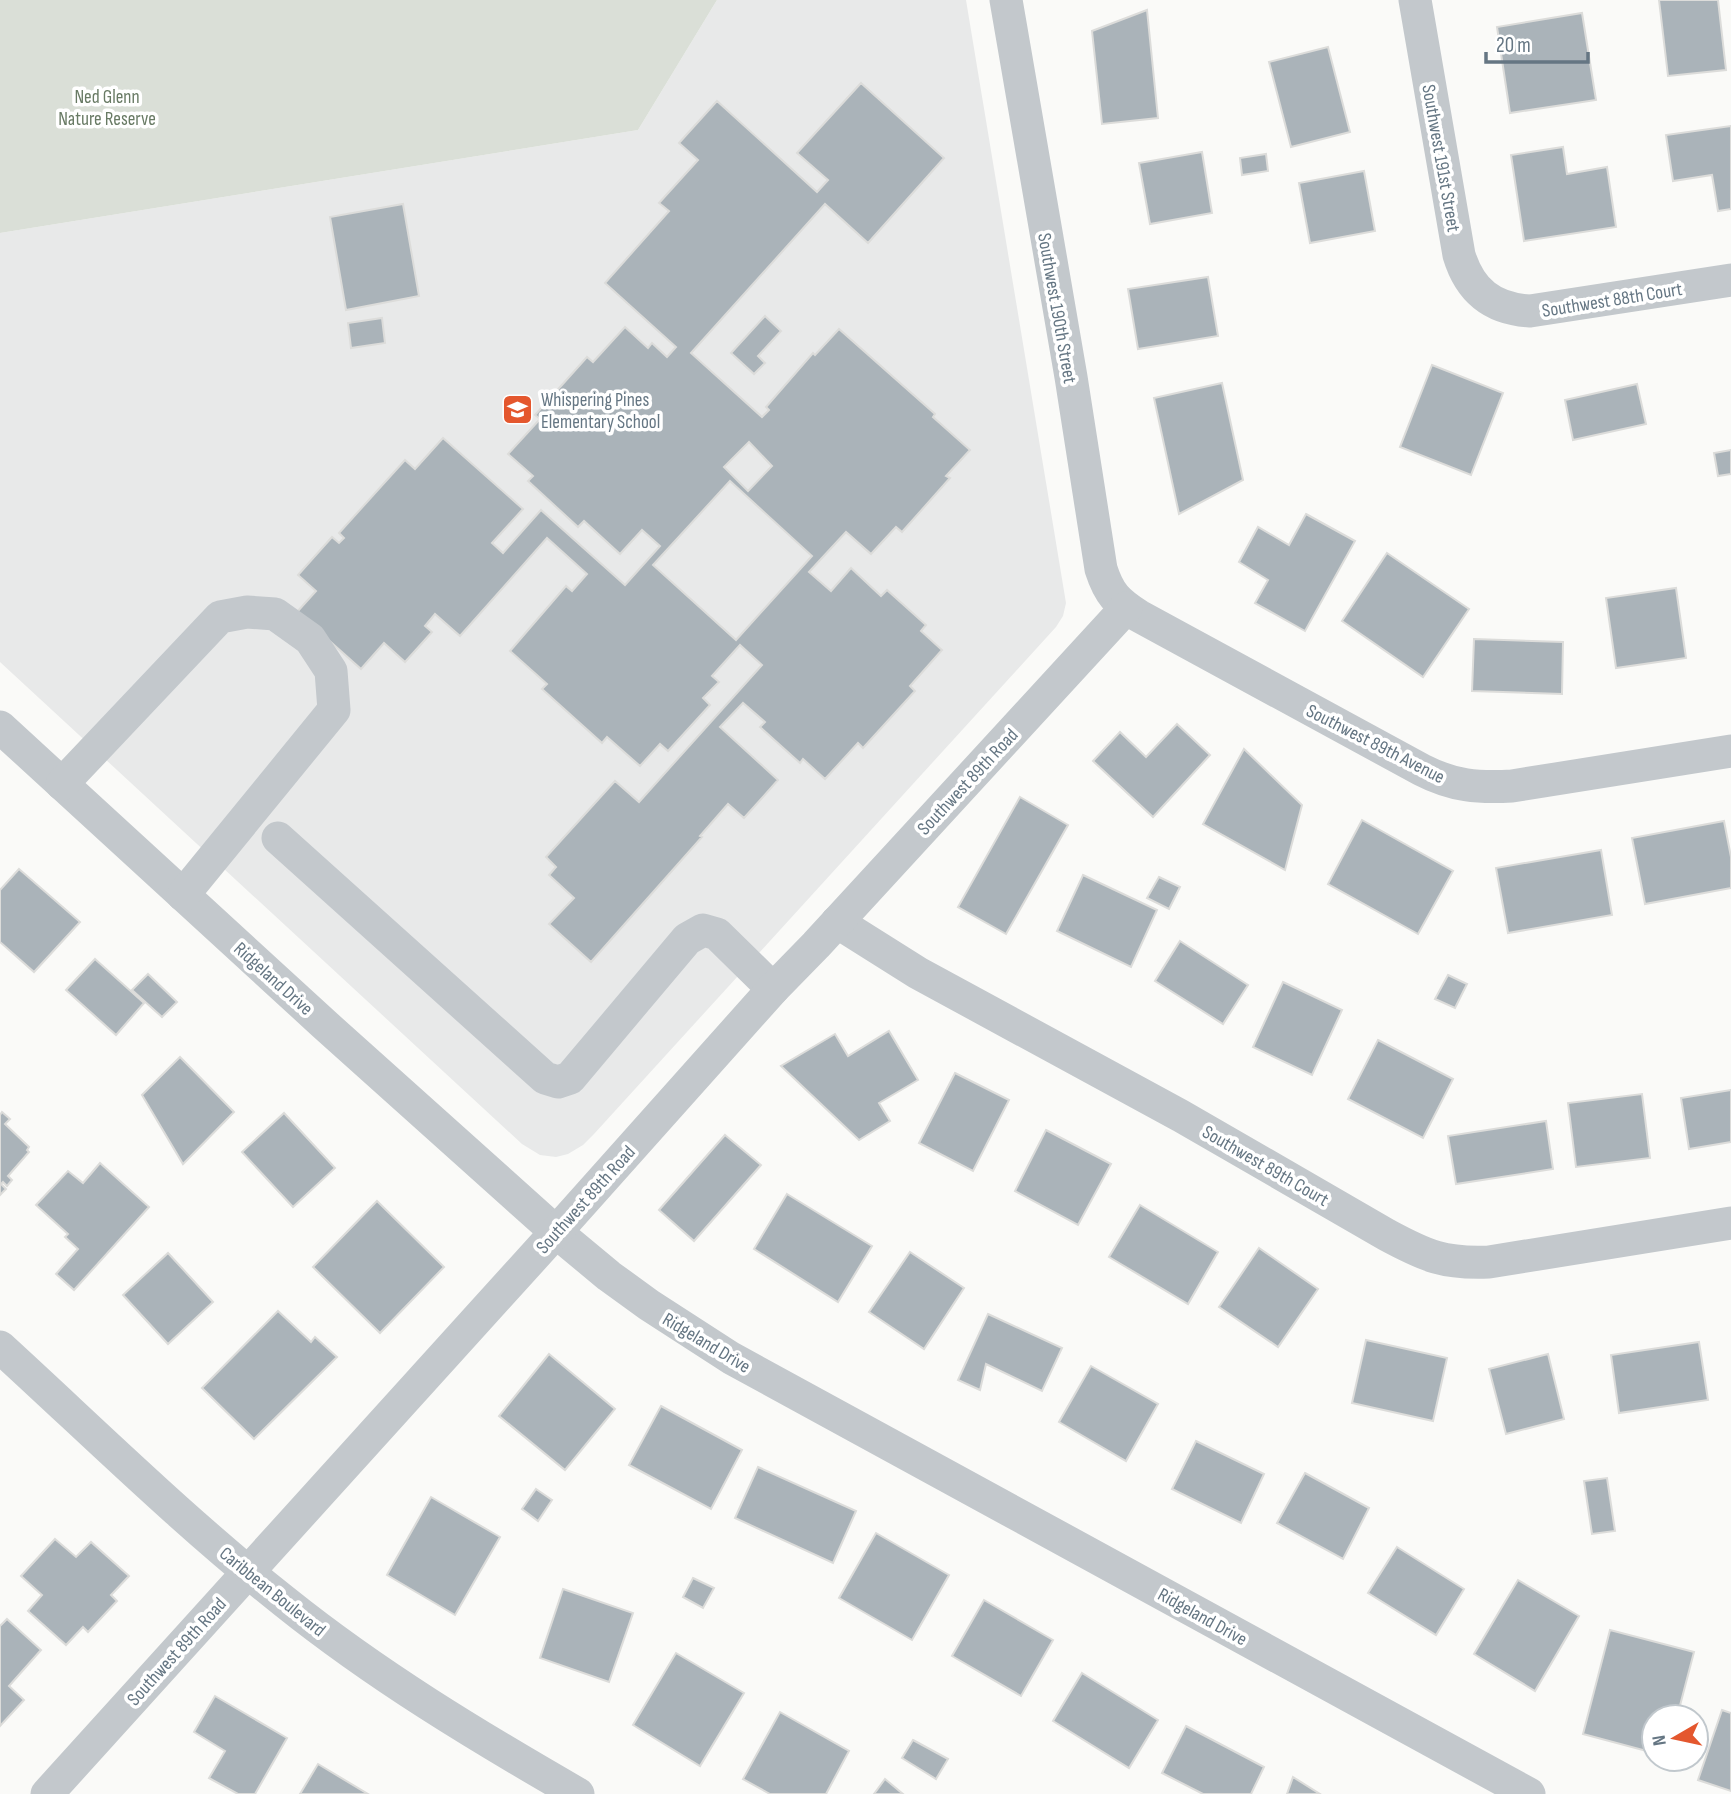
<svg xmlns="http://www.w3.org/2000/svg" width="1731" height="1794" font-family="'Sofia Sans Condensed',sans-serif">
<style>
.built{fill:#e8e9e9}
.green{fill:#dadfd7}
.building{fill:#aab3b9;stroke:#dcdcda;stroke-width:2;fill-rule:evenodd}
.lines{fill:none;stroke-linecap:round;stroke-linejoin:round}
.minor{stroke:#c3c8cc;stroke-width:33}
.labels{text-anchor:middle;stroke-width:7;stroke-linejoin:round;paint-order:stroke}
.park-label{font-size:19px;fill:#687a64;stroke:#fff}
.street-label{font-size:19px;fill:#657683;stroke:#fff}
.poi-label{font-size:19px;fill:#657683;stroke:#fff;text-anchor:start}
</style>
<rect width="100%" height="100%" fill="#fafaf8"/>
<!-- built -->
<path class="built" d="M717 0H966L1066 603 1063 616 1056 627 594 1134 583 1145 568 1154 556 1157 540 1155 522 1144 0 662V233L638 130Z"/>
<!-- green -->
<path class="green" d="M0 0H717L638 130 0 233Z"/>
<!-- building -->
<g class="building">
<path d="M1659 0H1718L1726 70 1668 76Z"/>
<path d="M1147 10 1158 118 1102 124 1092 31Z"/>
<path d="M1582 13 1596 100 1510 113 1497 27Z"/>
<path d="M1328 47 1350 132 1291 147 1269 62Z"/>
<path d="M861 83 944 158 868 243 825 204 691 353 762 417 769 410 766 407 813 353 815 355 839 329 935 414 933 417 970 450 946 476 950 478 902 532 896 527 871 554 846 532 809 572 831 591 851 568 881 596 887 590 926 625 921 631 942 650 910 686 915 691 863 748 858 743 825 779 803 759 800 763 760 727 765 722 743 703 720 727 778 780 744 818 728 804 700 836 702 837 591 962 549 924 574 898 549 875 556 867 546 857 615 781 639 802 762 665 740 645 712 676 719 682 703 698 710 705 668 751 660 744 640 766 607 737 602 743 542 689 547 684 510 651 566 586 572 591 587 574 547 538 460 636 435 614 425 626 432 632 405 662 384 643 361 669 297 612 316 591 298 575 332 537 339 543 344 538 339 533 405 460 415 469 443 438 523 509 492 543 503 553 541 510 625 585 660 546 642 530 620 554 584 521 578 527 528 481 533 476 508 454 540 419 535 415 587 357 593 362 625 327 648 348 652 343 667 357 676 347 605 283 669 211 659 203 698 160 679 143 717 101 817 192 828 180 797 153ZM749 442 772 466 748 491 724 467ZM730 481 812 556 736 640 653 565Z"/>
<path d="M1731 126V209L1718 211 1712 175 1673 181 1666 135Z"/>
<path d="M1563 147 1567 174 1607 167 1616 227 1524 241 1511 155Z"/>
<path d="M1202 152 1212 213 1150 224 1139 163Z"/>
<path d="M1266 154 1268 171 1242 175 1240 158Z"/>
<path d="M1364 171 1375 231 1310 243 1299 183Z"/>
<path d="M403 204 419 296 346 310 330 217Z"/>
<path d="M1208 277 1218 336 1138 349 1128 289Z"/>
<path d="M765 316 781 331 758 356 765 363 754 374 731 353Z"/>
<path d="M382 318 385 343 351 348 348 323Z"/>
<path d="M1432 365 1503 393 1471 475 1400 447Z"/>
<path d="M1222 383 1243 480 1179 514 1154 398Z"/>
<path d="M1637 384 1646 424 1573 440 1565 400Z"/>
<path d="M1731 450V474L1718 476 1714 453Z"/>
<path d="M1306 514 1355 541 1305 631 1255 603 1268 580 1239 562 1258 527 1289 545Z"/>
<path d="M1387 553 1469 609 1423 677 1342 621Z"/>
<path d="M1676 588 1686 658 1616 668 1606 598Z"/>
<path d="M1474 639 1563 642 1562 694 1472 691Z"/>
<path d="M1177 724 1210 755 1153 817 1093 761 1120 732 1146 757Z"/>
<path d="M1244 749 1302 805 1285 870 1203 824Z"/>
<path d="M1020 797 1068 825 1006 934 958 907Z"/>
<path d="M1362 820 1453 871 1418 934 1328 884Z"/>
<path d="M1724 821 1731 857V888L1645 904 1632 838Z"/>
<path d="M1601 850 1612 915 1508 933 1496 868Z"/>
<path d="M19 869 80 922 34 972 0 942V890Z"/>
<path d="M1083 875 1157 910 1131 967 1057 931Z"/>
<path d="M1159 877 1180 887 1169 909 1147 898Z"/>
<path d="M1180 941 1248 985 1223 1024 1155 981Z"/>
<path d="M95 959 144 1003 116 1035 66 990Z"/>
<path d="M148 974 177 1002 162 1017 132 990Z"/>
<path d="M1448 975 1467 984 1455 1008 1435 999Z"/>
<path d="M1283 982 1342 1010 1312 1075 1253 1047Z"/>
<path d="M889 1031 918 1080 879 1103 890 1121 859 1140 781 1066 835 1034 848 1056Z"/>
<path d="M1378 1040 1453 1079 1423 1138 1348 1099Z"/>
<path d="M180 1057 234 1112 183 1164 142 1095Z"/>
<path d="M955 1073 1009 1100 973 1171 919 1143Z"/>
<path d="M1731 1090V1142L1689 1149 1681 1098Z"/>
<path d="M1642 1094 1650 1158 1576 1167 1568 1103Z"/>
<path d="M2 1112 10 1119 5 1124 29 1147 27 1150 29 1152 8 1176 12 1180 7 1186 3 1182 1 1184 6 1189 0 1195V1115Z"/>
<path d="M284 1113 335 1168 293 1207 242 1152Z"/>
<path d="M1546 1121 1553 1169 1456 1184 1448 1136Z"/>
<path d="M1046 1130 1111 1164 1078 1225 1015 1191Z"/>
<path d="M725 1135 761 1165 694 1241 659 1210Z"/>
<path d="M100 1163 149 1207 74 1290 56 1274 78 1249 65 1237 68 1234 36 1205 68 1171 83 1183Z"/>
<path d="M787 1194 872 1246 838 1302 754 1249Z"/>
<path d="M377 1201 444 1267 380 1333 313 1267Z"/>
<path d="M1140 1205 1218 1252 1188 1304 1109 1257Z"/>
<path d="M1259 1248 1318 1289 1278 1347 1219 1307Z"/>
<path d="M910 1252 964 1288 924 1349 869 1312Z"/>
<path d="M168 1253 213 1302 168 1344 123 1295Z"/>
<path d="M278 1311 311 1342 315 1337 337 1357 254 1439 202 1388Z"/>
<path d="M988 1314 1062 1348 1042 1391 986 1364 980 1390 958 1380Z"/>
<path d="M1366 1340 1447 1358 1433 1421 1352 1403Z"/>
<path d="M1699 1342 1708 1400 1619 1413 1611 1355Z"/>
<path d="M549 1354 615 1409 565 1470 499 1416Z"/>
<path d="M1548 1354 1564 1419 1506 1434 1489 1369Z"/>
<path d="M1091 1366 1158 1404 1126 1461 1059 1422Z"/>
<path d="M661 1406 742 1450 711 1509 629 1465Z"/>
<path d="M1196 1441 1264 1474 1241 1523 1172 1489Z"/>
<path d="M758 1467 856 1511 833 1563 735 1518Z"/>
<path d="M1305 1473 1369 1508 1343 1559 1277 1523Z"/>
<path d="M1607 1478 1615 1531 1592 1534 1584 1481Z"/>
<path d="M536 1489 552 1500 538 1521 522 1509Z"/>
<path d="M431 1497 500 1537 455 1615 387 1575Z"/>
<path d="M876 1533 949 1575 912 1640 839 1598Z"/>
<path d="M55 1539 76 1557 91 1542 129 1576 111 1595 117 1601 88 1632 83 1627 66 1645 28 1611 42 1595 21 1576Z"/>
<path d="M1397 1547 1464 1589 1436 1635 1368 1593Z"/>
<path d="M693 1578 714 1588 703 1608 683 1597Z"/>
<path d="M1518 1580 1579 1616 1535 1691 1474 1654Z"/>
<path d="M563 1589 633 1613 609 1682 540 1658Z"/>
<path d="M984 1600 1053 1640 1021 1696 952 1656Z"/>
<path d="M7 1619 41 1650 9 1686 24 1700 0 1726V1626Z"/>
<path d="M1610 1630 1694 1652 1677 1717H1654V1753L1583 1734Z"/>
<path d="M676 1653 744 1693 700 1766 633 1725Z"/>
<path d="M1082 1673 1158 1720 1129 1768 1053 1721Z"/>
<path d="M215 1696 287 1738 255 1794H238L209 1778 225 1751 194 1732Z"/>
<path d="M1722 1710 1731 1713V1791L1698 1780Z"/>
<path d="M780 1712 849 1751 826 1794H770L743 1779Z"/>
<path d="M1186 1726 1264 1767 1251 1794H1203L1162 1773Z"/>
<path d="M913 1740 948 1759 936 1779 902 1758Z"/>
<path d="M318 1764 368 1794H300Z"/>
<path d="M1293 1777 1320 1794H1287Z"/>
<path d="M885 1779 903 1794H874Z"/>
</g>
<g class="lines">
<!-- minor -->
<g class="minor">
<path d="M1006 0 1071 377 1101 569C1109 594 1117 602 1139 616L1422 770C1453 786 1478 788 1512 786L1731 751"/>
<path d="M1415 0 1459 255C1470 291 1492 309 1530 311L1731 280"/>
<path d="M0 727 324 1024 556 1232 609 1276 649 1305 731 1358 1529 1794"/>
<path d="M62 784 220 617 247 612 275 614 310 639 331 671 334 710 183 895"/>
<path d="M278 838 545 1078 558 1082 570 1078 687 939 703 930 717 934 773 989"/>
<path d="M837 922 918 973 1181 1116 1387 1235C1426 1256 1444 1264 1489 1262L1731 1223"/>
<path d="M0 1347C94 1433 185 1523 285 1602 376 1675 477 1736 578 1794"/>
<path d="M47 1794 556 1232 773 989 816 945 1126 608"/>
</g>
</g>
<!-- icons -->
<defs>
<symbol id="school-square" viewBox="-11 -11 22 22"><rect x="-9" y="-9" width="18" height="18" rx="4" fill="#e4572e" stroke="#fff"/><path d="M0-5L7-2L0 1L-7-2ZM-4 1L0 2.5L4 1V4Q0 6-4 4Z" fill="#fff"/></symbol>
</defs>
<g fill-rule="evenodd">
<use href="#school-square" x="500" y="392" width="35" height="35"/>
</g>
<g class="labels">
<!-- park labels -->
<g class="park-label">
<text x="107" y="103">Ned Glenn<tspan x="107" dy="22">Nature Reserve</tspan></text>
</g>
<!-- street labels -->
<g class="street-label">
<text transform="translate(1442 158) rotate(80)" y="7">Southwest 191st Street</text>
<text transform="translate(1612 299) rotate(-9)" y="7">Southwest 88th Court</text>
<text transform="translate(1058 308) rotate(80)" y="7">Southwest 190th Street</text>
<text transform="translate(1376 743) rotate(27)" y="7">Southwest 89th Avenue</text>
<text transform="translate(967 781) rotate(-47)" y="7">Southwest 89th Road</text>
<text transform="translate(274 978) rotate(42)" y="7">Ridgeland Drive</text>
<text transform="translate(1266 1165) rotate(30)" y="7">Southwest 89th Court</text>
<text transform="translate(585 1199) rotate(-48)" y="7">Southwest 89th Road</text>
<text transform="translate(707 1342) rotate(31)" y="7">Ridgeland Drive</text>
<text transform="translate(273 1591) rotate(39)" y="7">Caribbean Boulevard</text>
<text transform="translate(1203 1616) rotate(29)" y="7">Ridgeland Drive</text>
<text transform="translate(176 1651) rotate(-48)" y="7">Southwest 89th Road</text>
</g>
<!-- poi labels -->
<g class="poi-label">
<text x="541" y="406">Whispering Pines<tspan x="541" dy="22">Elementary School</tspan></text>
</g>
</g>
<!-- north arrow -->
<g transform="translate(1675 1738) rotate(261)"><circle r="33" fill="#ffffff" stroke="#c1c8cd" stroke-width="2"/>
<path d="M0-5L12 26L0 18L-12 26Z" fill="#e4572e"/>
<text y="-10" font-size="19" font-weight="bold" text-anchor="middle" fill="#657683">N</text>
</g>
<!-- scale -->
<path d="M1486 52v10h102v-10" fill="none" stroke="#657683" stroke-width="3.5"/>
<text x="1496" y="52" font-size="21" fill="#657683" stroke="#ffffff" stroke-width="5" paint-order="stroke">20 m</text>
</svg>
